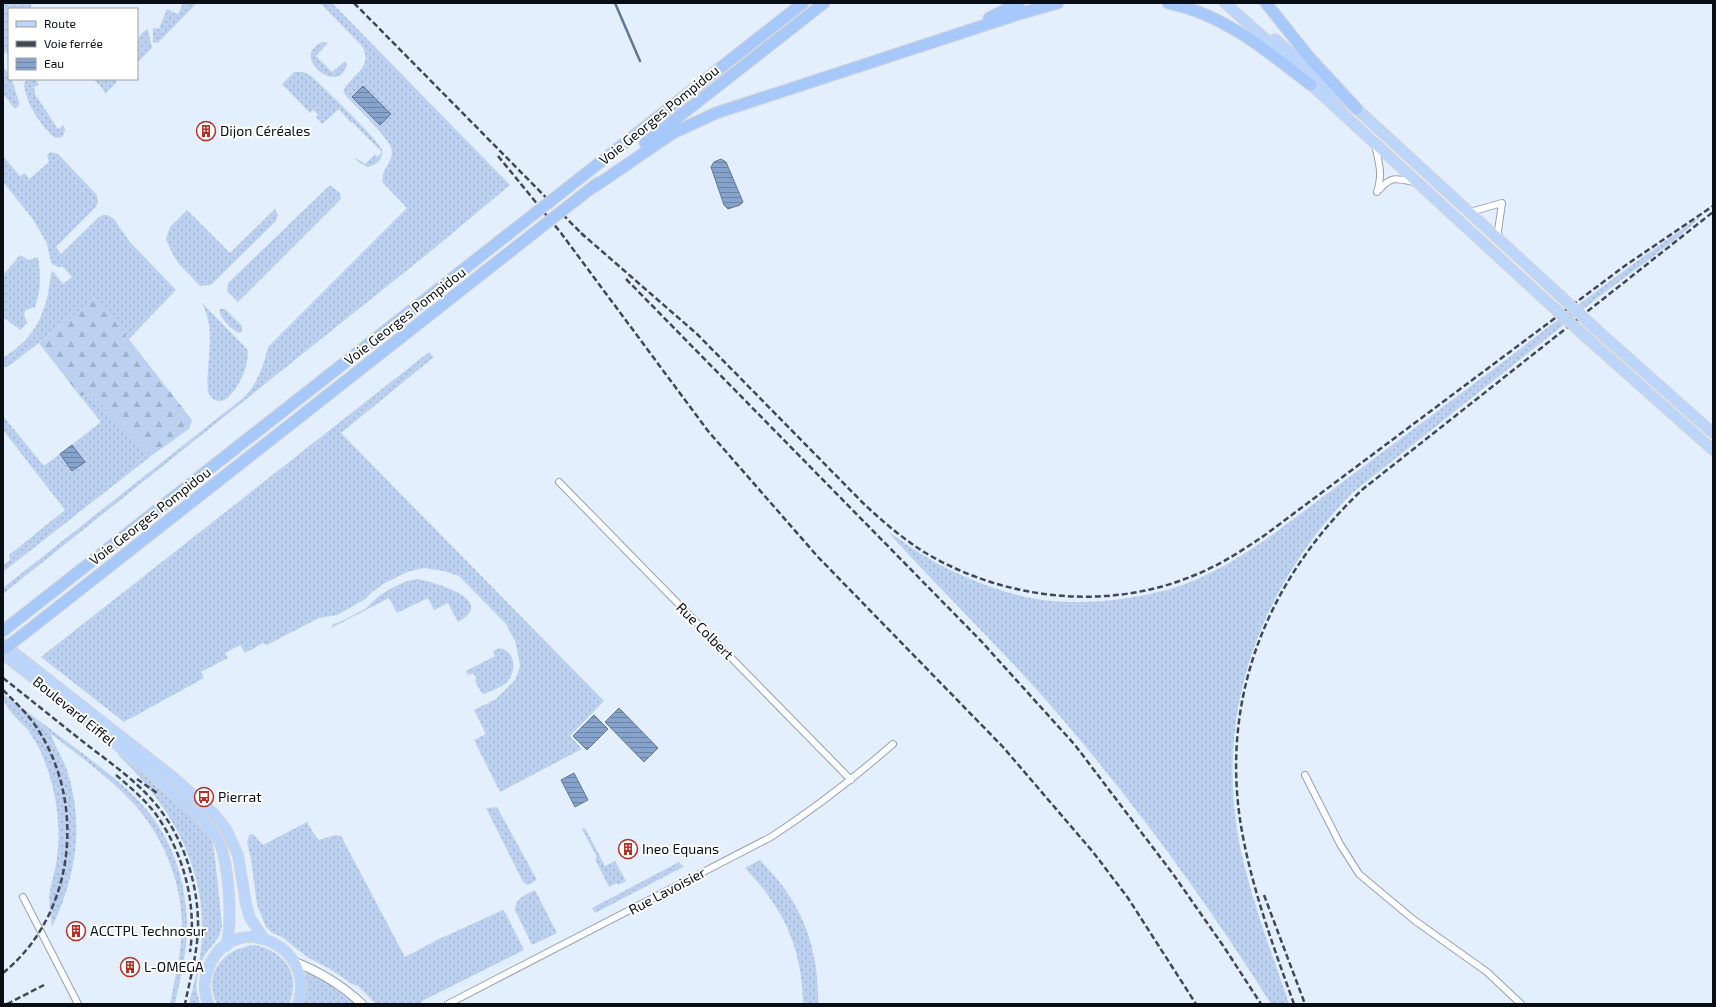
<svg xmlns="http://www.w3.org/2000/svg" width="1716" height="1007" font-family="'Exo 2',sans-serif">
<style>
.grass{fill:url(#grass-dots)}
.forest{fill:url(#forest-firs)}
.water{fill:url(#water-rules);stroke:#607694}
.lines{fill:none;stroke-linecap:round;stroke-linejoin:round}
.stream{stroke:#607694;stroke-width:2.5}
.minor-casing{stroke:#94a1b4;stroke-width:8}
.tertiary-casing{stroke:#94a1b4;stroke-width:10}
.primary-casing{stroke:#d3d4d5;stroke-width:12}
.trunk-casing{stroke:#d3d4d5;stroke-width:13}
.minor{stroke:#fff;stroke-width:6}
.tertiary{stroke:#fff;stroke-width:8}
.primary{stroke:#bcd6fb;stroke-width:10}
.trunk{stroke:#a6c8fa;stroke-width:11}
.rail{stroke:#424851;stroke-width:2.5;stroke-dasharray:6 3;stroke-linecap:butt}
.primary-bridge-casing{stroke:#d3d4d5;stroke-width:12;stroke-linecap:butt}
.trunk-bridge-casing{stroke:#d3d4d5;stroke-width:13;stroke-linecap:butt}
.primary-bridge{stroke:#bcd6fb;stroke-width:10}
.trunk-bridge{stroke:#a6c8fa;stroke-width:11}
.labels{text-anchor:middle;stroke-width:4;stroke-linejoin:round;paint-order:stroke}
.street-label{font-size:14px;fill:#090e14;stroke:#fff}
.poi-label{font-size:14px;fill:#090e14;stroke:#fff;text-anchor:start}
</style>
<defs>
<pattern id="grass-dots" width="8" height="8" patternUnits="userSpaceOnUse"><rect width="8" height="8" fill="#bbd1ef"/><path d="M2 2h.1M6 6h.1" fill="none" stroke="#9fb2cc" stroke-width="1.8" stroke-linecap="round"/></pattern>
<pattern id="forest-firs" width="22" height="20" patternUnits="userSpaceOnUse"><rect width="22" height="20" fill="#bbd1ef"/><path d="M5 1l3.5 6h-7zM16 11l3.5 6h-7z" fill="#9fb2cc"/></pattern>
<pattern id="water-rules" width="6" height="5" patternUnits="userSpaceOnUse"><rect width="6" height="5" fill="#86a3cb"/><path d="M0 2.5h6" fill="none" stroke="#6c83a4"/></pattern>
</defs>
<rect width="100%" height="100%" fill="#e4effe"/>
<!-- grass -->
<g class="grass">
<path d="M3 3H32L30 9H9V55L3 51Z"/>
<path d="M183 3H197L158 43 153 42V28L159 29 167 9 178 14Z"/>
<path d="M320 3H332L510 185 436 247 3 594V588L243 398C258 383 263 367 268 347L407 208 383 183C380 169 393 163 392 151 391 139 355 106 346 96L343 91C352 74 374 68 362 46Z"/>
<path d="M148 29 152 48 137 63C137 50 134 35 148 29Z"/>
<path d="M324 42 328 43 316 56 332 72 345 61 347 64C340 95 299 63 314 48 317 45 319 43 324 42Z"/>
<path d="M3 68 9 73V79L12 80 19 102V105L15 109 3 94Z"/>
<path d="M294 72H303L310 75C320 84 380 141 382 150 384 159 376 165 368 167L360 163 355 159 356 158 365 164 375 154 377 157 382 152 352 122 351 123 339 109 322 124 316 117 318 115 313 110 310 113 282 84Z"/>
<path d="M28 79C34 79 37 79 39 85L34 87 35 94 58 129 64 125 65 131 62 137 55 138C41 126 25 103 24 83Z"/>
<path d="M93 79H116L117 82 105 94 103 89Z"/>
<path d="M51 152 58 154 97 195 98 202 96 207 56 247 61 254 98 218 103 215H108L114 219 129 241 176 290 129 339 96 298 9 366 4 367 3 358C37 336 47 312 51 273L53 271 63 284 72 277 63 267H58L51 263 47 244 41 233 32 218 3 182V156L20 176 25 173 29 179 49 162 47 155Z"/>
<path d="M329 186H331L340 193 341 199 238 302 227 291 228 283Z"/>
<path d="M275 209 278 215 276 221 211 285 200 286 179 264 171 251 166 239 170 227 187 210 230 253Z"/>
<path d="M1705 213 1675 240 1600 296 1352 493C1262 585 1216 707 1238 836 1248 892 1271 950 1289 1004H1271C1204 897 1128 794 1045 699 994 641 939 589 888 532 900 539 911 548 923 555 941 567 963 576 983 584 1004 592 1029 599 1051 601 1090 605 1148 598 1185 584 1217 572 1245 554 1272 535L1507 359 1543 331 1633 264Z"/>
<path d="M20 255 29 260 38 257C41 276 41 290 35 307L26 310 24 314 27 323 20 330 3 317V275Z"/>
<path d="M201 302 247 349C253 366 224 423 208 392 205 362 218 330 201 302Z"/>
<path d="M221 309H225L242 326V332L239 333C232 330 220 318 219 310Z"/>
<path d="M429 352 434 357 341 433 604 701 570 736 582 749 500 792 474 740 486 734 474 710 496 699 515 680 520 667 518 654 515 641 506 624 459 576 444 571 424 568 407 572 385 583 372 592 364 600 337 615 319 618 267 645 263 643 245 653 240 645 225 653 228 658 201 672 204 678 124 722 41 657Z"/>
<path d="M91 394 151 456 3 572V565L10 560 9 555 65 510 3 430V416L44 466 101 422 80 396Z"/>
<path d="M417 579C434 582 499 600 458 622L448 603 434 610 428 598 397 613 389 598 331 628 333 624 340 622 365 609 380 595 394 587 407 581Z"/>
<path d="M500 648C517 652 517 674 505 684 499 688 491 691 484 694L481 692 475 681 476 678 473 673 468 675 466 671 495 656 493 651Z"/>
<path d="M3 694C31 714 58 735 86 756 113 777 143 799 161 830 179 859 188 898 187 932 186 956 180 980 175 1004H170C175 978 182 950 182 923 181 880 162 834 132 802 109 777 78 755 51 734 55 747 64 760 68 773 84 827 76 877 52 927 51 915 48 902 50 890 51 882 55 873 56 864 62 831 57 794 45 762 41 751 35 740 28 730 19 720 3 708 3 694Z"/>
<path d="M119 753 191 816 212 839 215 858 222 925C220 941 211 944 204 957 199 966 195 982 197 992 198 996 199 1000 200 1004H189C194 982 201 960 202 938 206 866 169 803 118 755Z"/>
<path d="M497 807 537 880 528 885 523 882 486 808Z"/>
<path d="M307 822 314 834 319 840 335 835 341 836 405 957 439 939 503 910 506 914 524 950 422 1001 421 1004H376L358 986 352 984 330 969 307 957 282 937 272 933 266 927 257 905 251 859 247 842 249 835 253 834 263 845Z"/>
<path d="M585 828 605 866 615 861 626 881 618 885 617 883 609 887 595 859 597 857 582 829Z"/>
<path d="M760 860C768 869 777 878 784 888 809 922 819 962 818 1004H803C802 947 784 909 745 868Z"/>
<path d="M679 862 683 867 595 913 592 908Z"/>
<path d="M535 890 557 933 532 945 515 910C515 898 526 895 535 890Z"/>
<path d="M255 945C284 951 302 975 289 1004H217C202 973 224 948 255 945Z"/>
<path d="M305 972 323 980 355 1004H303C307 993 307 984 305 972Z"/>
</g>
<!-- forest -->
<path class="forest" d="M96 297 192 420 189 429 151 456 91 394 80 396 39 343Z"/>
<!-- water -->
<g class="water">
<path d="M363 86 391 114 380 125 352 97Z"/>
<path d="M721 159 726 162 743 202 740 205 728 209 724 205 711 167 714 162Z"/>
<path d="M72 445 85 462 72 471 60 454Z"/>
<path d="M619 708 658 748 644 762 605 722Z"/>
<path d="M594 715 608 729 587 750 573 736Z"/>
<path d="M574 773 588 800 575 807 561 780Z"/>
</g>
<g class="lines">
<!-- stream -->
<path class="stream" d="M615 3 640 61"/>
<defs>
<g id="minor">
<path d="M1375 145C1379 163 1383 174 1377 192"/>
<path d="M1380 189C1392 175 1398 179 1414 182"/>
<path d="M1470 212 1502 203 1498 231 1499 239"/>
<path d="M559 482 851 780"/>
<path d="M1305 775 1340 844 1359 874 1414 920 1487 972 1521 1004"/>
<path d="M23 897 78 1004"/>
<path d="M448 1004 771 837C814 809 854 778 893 744"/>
</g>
<path id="tertiary" d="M295 962C320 972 342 985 362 1004"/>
<g id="primary">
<path d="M1225 3 1270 43 1294 67"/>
<path d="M1275 39 1326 85 1357 109 1553 289"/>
<path d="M1306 80 1543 298"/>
<path d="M1597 330 1713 433"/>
<path d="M1587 338 1713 450"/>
<path d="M3 644 174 778 214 814 226 829 238 855 246 904 250 918 264 939"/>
<path d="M3 654C58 698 114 740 166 786 183 802 205 818 217 838 229 859 233 922 226 946"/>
<path d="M208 1004C203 990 204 976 211 962 238 910 317 947 298 1004"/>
</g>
<g id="trunk">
<path d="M1168 3C1224 14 1267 51 1311 85"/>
<path d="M1266 3 1309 57 1357 109"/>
<path d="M989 18 1019 3"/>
<path d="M645 143 824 3"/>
<path d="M594 187 673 133 716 113 1019 14 1058 3"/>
<path d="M566 189 803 3"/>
<path d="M576 200 598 183"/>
<path d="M3 631 534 214"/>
<path d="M16 640 544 225"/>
</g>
</defs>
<!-- minor casing -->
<use href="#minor" class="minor-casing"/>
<!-- tertiary casing -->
<use href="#tertiary" class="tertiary-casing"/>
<!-- primary casing -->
<use href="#primary" class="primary-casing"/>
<!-- trunk casing -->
<use href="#trunk" class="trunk-casing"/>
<!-- minor -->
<use href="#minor" class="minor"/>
<!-- tertiary -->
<use href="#tertiary" class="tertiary"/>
<!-- primary -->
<use href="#primary" class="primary"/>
<!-- trunk -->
<use href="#trunk" class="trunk"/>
<!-- rail -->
<g class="rail">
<path d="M354 3 584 236"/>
<path d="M498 156 561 233 708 431 818 557 1003 747 1093 852 1128 898 1196 1004"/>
<path d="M581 233 697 334 863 503C882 521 902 538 924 552 1004 600 1107 612 1195 575 1220 565 1243 550 1265 535L1626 265 1713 206"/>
<path d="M626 279 981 641 1075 745 1173 874 1224 947 1261 1004"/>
<path d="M3 678C31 700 58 722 86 744 109 762 134 779 153 801 183 835 199 884 198 929 197 955 190 979 185 1004"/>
<path d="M3 690C15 702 28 714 37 728 87 804 75 915 3 973"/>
<path d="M116 775C130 787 144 799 155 813 184 853 197 904 190 952"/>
<path d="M137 779 157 793"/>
<path d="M1264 895 1305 1004"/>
<path d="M7 1004 44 985"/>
<path d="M1294 1004C1275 951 1255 897 1244 842 1216 707 1264 582 1363 489L1713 212"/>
</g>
<defs>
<g id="primary-bridge">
<path d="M1553 289 1597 330"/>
<path d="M1543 298 1587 338"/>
</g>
<g id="trunk-bridge">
<path d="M534 214 566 189"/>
<path d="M544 225 576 200"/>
<path d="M3 650 16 640"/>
</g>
</defs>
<!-- primary-bridge casing -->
<use href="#primary-bridge" class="primary-bridge-casing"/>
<!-- trunk-bridge casing -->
<use href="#trunk-bridge" class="trunk-bridge-casing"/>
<!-- primary-bridge -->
<use href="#primary-bridge" class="primary-bridge"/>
<!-- trunk-bridge -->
<use href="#trunk-bridge" class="trunk-bridge"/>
</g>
<!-- icons -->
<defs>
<symbol id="building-ring" viewBox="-11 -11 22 22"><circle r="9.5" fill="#fff" stroke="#ba2d22" stroke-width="1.5"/><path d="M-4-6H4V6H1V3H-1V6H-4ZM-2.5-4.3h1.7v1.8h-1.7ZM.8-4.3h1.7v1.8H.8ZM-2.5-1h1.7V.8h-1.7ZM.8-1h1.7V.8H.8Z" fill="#ba2d22"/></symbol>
<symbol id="bus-ring" viewBox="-11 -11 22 22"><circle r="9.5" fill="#fff" stroke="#ba2d22" stroke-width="1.5"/><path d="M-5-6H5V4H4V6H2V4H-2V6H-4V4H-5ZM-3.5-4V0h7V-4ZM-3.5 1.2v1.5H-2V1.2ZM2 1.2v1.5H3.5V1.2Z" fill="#ba2d22"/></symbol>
</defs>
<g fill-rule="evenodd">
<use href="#building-ring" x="195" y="120" width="22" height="22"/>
<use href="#bus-ring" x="193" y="786" width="22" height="22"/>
<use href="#building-ring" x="617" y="838" width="22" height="22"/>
<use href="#building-ring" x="65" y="920" width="22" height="22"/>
<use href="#building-ring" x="119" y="956" width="22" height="22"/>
</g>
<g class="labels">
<!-- street labels -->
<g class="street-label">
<text transform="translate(659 115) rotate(-39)" y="5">Voie Georges Pompidou</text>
<text transform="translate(405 316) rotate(-38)" y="5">Voie Georges Pompidou</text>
<text transform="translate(150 516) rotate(-38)" y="5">Voie Georges Pompidou</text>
<text transform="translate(705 631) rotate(45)" y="5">Rue Colbert</text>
<text transform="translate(74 711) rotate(39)" y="5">Boulevard Eiffel</text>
<text transform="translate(667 891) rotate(-28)" y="5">Rue Lavoisier</text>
</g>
<!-- poi labels -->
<g class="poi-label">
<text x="220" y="136">Dijon Céréales</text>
<text x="218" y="802">Pierrat</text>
<text x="642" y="854">Ineo Equans</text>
<text x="90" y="936">ACCTPL Technosur</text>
<text x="144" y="972">L-OMEGA</text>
</g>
</g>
<!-- border -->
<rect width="1716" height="1007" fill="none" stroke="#090e14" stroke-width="8"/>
<!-- legend -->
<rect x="8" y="8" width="130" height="72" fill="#ffffff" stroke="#9d9fa1"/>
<rect x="16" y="21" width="20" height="6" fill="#bcd6fb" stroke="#9d9fa1"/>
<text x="44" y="28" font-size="12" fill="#090e14">Route</text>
<rect x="16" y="41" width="20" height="6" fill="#424851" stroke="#9d9fa1"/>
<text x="44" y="48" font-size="12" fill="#090e14">Voie ferrée</text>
<rect x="16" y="58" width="20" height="12" fill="url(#water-rules)" stroke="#9d9fa1"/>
<text x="44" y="68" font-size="12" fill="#090e14">Eau</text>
</svg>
